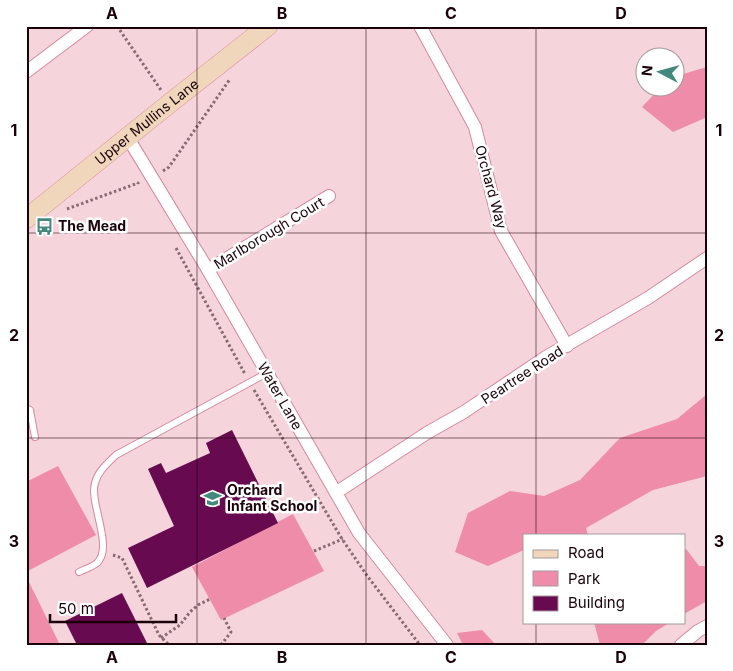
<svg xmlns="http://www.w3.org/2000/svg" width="733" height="671" font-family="Inter,sans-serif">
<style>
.green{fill:#ef8ca9}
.building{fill:#670a4f}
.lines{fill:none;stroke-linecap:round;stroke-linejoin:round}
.lane-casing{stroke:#d6889e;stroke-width:8}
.street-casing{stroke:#d6889e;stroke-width:14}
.secondary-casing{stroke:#d6889e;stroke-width:20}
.path{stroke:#886a72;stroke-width:3;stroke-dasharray:2.5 2.5;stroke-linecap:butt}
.lane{stroke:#fff;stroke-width:6}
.street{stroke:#fff;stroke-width:12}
.secondary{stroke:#f0d7bb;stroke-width:19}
.grid{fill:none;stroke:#1b020a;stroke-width:1;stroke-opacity:0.55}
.labels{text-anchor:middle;stroke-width:5;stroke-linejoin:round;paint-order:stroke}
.street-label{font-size:14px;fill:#1b020a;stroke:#fff}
.poi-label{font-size:14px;font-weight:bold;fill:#1b020a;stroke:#fff;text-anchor:start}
.neatline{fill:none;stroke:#1b020a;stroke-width:2}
.grid-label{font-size:16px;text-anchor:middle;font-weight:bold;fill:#1b020a}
</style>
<rect width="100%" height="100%" fill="#f6d4dc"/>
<!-- green -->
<g class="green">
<path d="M707 67V119L705 118 673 132 642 107 660 88H676V76Z"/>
<path d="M707 394V476L653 490 586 528 588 535H524V550L488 566 455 552 468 513 510 491 544 496 580 480 620 438 677 419Z"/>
<path d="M58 466 96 535 26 572V482Z"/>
<path d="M293 514 324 571 221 620 192 567Z"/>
<path d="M684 549 687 550 699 566H707V601L684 614Z"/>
<path d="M26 576 60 645H26Z"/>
<path d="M594 622H671L656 631 642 645H600Z"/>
<path d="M482 630 496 645H463L457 633Z"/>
</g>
<!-- building -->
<g class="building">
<path d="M232 430 278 523 147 588 128 548 174 526 148 469 161 463 166 473 210 453 206 443Z"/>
<path d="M122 593 148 645H77L65 621Z"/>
</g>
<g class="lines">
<defs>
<g id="lane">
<path d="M26 408 30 410 35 437"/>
<path d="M79 572C85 569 92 567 97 563 114 547 89 503 95 483 98 471 108 463 116 455L267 373"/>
</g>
<g id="street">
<path d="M420 26 475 127 501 231 567 346"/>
<path d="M26 72 87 26"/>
<path d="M128 138 208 270 359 533 447 645"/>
<path d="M208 270 329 196"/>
<path d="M337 492 427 433 464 412 546 357 648 298 707 258"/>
<path d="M681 645 698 631 707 626"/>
</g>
<g id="secondary">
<path id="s1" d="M26 219 170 103 268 26"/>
</g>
</defs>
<!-- lane casing -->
<use href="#lane" class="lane-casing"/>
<!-- street casing -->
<use href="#street" class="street-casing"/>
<!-- secondary casing -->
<use href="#secondary" class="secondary-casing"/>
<!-- path -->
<g class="path">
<path d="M117 26 161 90"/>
<path d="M163 171 169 167 230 79"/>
<path d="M67 209 138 183V184"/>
<path d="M176 248 245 374"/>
<path d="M254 390 342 539 368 577 420 645"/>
<path d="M314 551 343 539"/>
<path d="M113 555 122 558 159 635 169 645"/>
<path d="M161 638 180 625 190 612 198 605 210 599"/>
<path d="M221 645 231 632 224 618"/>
</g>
<!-- lane -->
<use href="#lane" class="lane"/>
<!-- street -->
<use href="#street" class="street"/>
<!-- secondary -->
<use href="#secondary" class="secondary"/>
</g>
<!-- grid -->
<path class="grid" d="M197 26V645M366 26V645M536 26V535M26 233H707M26 438H707M536 622V645"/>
<!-- icons -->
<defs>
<symbol id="bus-bare" viewBox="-9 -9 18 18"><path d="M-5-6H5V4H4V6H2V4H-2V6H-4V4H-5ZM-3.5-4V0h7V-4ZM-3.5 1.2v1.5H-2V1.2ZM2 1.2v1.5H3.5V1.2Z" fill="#43887d" stroke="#fff" stroke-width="2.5" paint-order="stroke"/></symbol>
<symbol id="school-bare" viewBox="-9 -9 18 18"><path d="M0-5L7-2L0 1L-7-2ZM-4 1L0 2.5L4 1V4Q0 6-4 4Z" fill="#43887d" stroke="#fff" stroke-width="2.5" paint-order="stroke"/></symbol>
</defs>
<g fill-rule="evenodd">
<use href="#bus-bare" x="32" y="214" width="25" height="25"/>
<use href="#school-bare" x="200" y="486" width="25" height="25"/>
</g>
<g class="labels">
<!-- street labels -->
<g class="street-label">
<text dy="5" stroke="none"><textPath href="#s1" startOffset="155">Upper Mullins Lane</textPath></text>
<text transform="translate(491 187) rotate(75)" y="5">Orchard Way</text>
<text transform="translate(269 233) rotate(-31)" y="5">Marlborough Court</text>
<text transform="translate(522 375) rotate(-33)" y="5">Peartree Road</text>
<text transform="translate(280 396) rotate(60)" y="5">Water Lane</text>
</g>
<!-- poi labels -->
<g class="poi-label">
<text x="58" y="231">The Mead</text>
<text x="227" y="495">Orchard<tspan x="227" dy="16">Infant School</tspan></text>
</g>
</g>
<!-- border -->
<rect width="733" height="671" fill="none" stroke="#ffffff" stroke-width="55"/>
<!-- legend -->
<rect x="523" y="534" width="162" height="90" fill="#ffffff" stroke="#a49a9d"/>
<rect x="533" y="550" width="25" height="8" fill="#f0d7bb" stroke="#a49a9d"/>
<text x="568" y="558" font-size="15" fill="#1b020a">Road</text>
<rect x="533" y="571" width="25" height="15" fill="#ef8ca9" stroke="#a49a9d"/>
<text x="568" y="584" font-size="15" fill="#1b020a">Park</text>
<rect x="533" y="596" width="25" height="15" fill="#670a4f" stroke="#a49a9d"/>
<text x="568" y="608" font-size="15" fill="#1b020a">Building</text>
<!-- north arrow -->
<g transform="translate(660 72) rotate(276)"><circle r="24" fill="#ffffff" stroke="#a49a9d"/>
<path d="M0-4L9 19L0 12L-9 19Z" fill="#43887d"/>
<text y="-8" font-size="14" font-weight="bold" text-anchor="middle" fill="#1b020a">N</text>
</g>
<!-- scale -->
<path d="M50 614v8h126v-8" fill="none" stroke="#1b020a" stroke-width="2.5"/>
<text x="58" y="614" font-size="15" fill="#1b020a" stroke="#ffffff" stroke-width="4" paint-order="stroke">50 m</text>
<rect x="28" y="28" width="678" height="616" class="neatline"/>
<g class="grid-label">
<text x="112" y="19">A</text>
<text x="282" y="19">B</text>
<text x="451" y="19">C</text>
<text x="621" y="19">D</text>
<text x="14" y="136">1</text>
<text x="719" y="136">1</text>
<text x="14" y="341">2</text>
<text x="719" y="341">2</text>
<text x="14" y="547">3</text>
<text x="719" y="547">3</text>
<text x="112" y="663">A</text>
<text x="282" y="663">B</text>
<text x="451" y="663">C</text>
<text x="621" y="663">D</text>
</g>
</svg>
